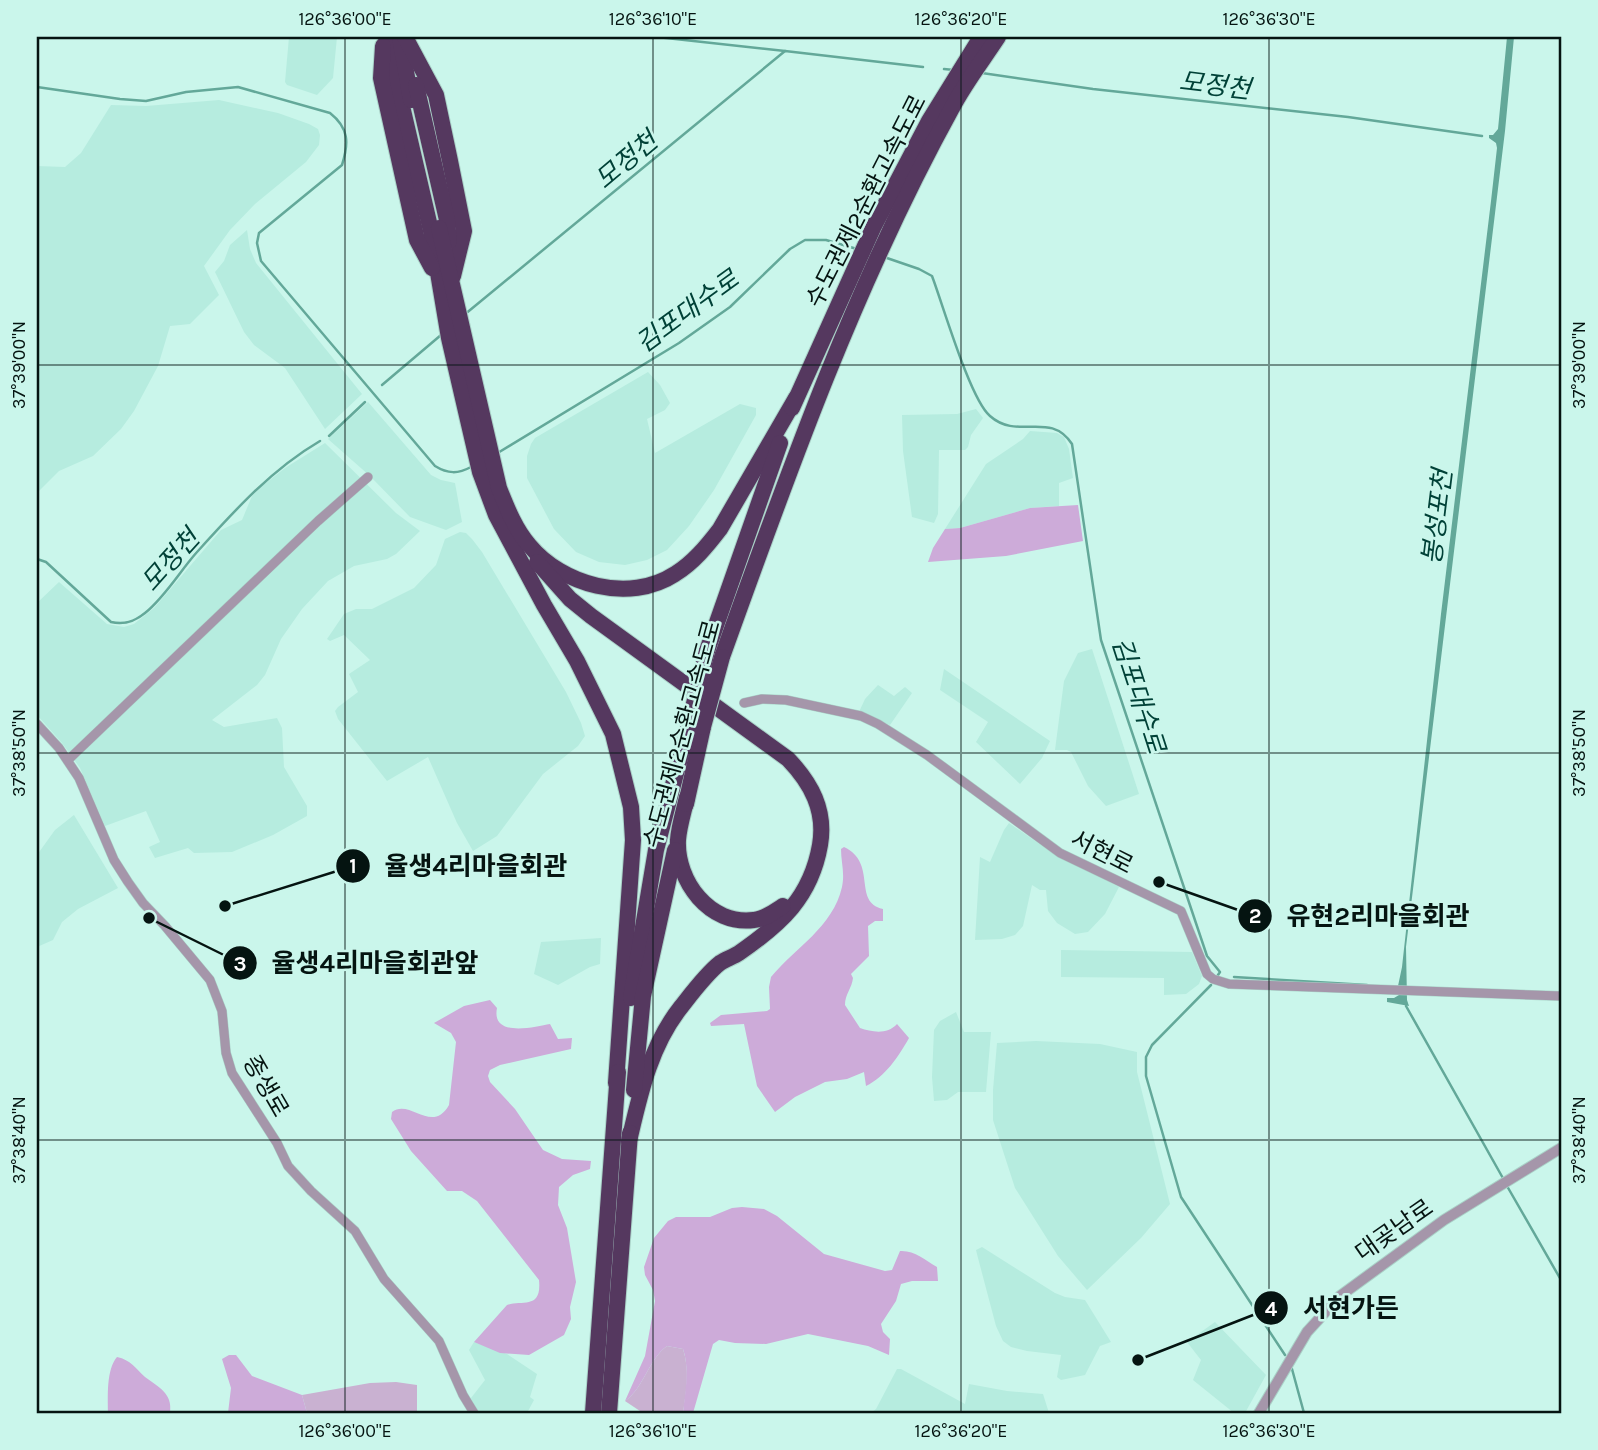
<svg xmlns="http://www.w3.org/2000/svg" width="1598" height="1450" font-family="Karla,'Noto Sans KR',sans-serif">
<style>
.built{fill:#b6ecdf}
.green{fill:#c9b1d1}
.forest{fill:#cdabd9}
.water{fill:#63a899}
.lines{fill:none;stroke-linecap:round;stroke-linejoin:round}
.stream{stroke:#63a899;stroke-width:2.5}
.minor-casing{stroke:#aad2c8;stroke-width:10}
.tertiary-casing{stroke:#aad2c8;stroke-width:12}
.motorway-casing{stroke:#aad2c8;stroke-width:18}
.minor{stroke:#a596aa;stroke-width:9}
.tertiary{stroke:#a596aa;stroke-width:10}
.motorway{stroke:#55385f;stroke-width:16}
.motorway-bridge-casing{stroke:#aad2c8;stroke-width:18;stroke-linecap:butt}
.motorway-bridge{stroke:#55385f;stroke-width:16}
.ticks{fill:none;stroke:#051411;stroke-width:2;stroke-opacity:0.45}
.labels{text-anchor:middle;stroke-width:5;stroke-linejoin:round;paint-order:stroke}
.street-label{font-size:24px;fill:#051411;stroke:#caf6eb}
.water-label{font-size:26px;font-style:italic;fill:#004137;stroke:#caf6eb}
.leader{fill:none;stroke:#051411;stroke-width:2.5}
.callout-dot{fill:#051411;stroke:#caf6eb;stroke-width:2.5}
.mark-label{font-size:21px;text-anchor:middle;font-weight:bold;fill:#fff}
.callout-label{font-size:26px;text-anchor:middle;font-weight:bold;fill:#051411;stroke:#caf6eb;stroke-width:5;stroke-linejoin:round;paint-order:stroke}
.neatline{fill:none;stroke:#051411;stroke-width:2.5}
.ticks-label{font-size:18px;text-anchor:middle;fill:#051411}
</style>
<rect width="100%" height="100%" fill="#caf6eb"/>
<!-- built -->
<g class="built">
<path d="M289 37H337L333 78 317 95 287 85 285 82Z"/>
<path d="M219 100 278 113 309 124 318 129 320 135 319 145 306 162 255 204 230 230 204 266 219 295 190 324 170 326 158 366 134 411 121 429 93 456 59 471 37 493V166L65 167 81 153 111 105 146 106Z"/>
<path d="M247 230 250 249 256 263 362 394 325 429 285 368 254 345 244 332 215 272 224 261 230 245Z"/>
<path d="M648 372 660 385 670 403 665 410 647 419 655 453 740 404 756 408V415L714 490 689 526 667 550 647 560 625 565 599 562 576 552 554 529 527 478V456L531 444 535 438Z"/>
<path d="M368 402 431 475 441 480 455 483 462 522 446 530 410 517 370 476 328 439Z"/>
<path d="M976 409 983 418 971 435 968 447 965 450H939L938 514 934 523 912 517 903 451 902 415 957 414Z"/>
<path d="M1030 431 1057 433 1064 437 1069 449 1073 478 1059 483V506L1030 508 960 528 945 529 986 464 1023 439Z"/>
<path d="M325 443 396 513 420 531 396 554 387 559 354 566 328 581 302 609 281 639 265 675 257 685 212 720 224 727 277 718 282 728 284 767 307 806V816L273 835 232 852 194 853 188 848 155 858 149 847 160 842 146 811 105 826 80 768 62 743 37 715V603L59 582 107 624 124 627 134 624 154 608 221 530 242 520 252 496 262 486 285 468Z"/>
<path d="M460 532 466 533 472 539 482 552 566 692 581 723 585 736 578 746 543 774 497 836 473 851 457 823 428 757 387 781 338 719 335 711 338 707 358 692 349 674 370 660 344 635 330 641 327 639 344 614 356 609H372L414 588 436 565 445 539Z"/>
<path d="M1092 649 1139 794 1106 806 1088 786 1071 752 1067 750H1055L1064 681 1078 653Z"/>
<path d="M944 669 1050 741 1042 758 1020 784 976 742 988 722 940 690Z"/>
<path d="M878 685 894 696 905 687 912 693 890 725 859 712 865 699Z"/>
<path d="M74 815 118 888 78 909 62 922 53 940 37 947V855L55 830Z"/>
<path d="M1009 823 1051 852 1119 887 1105 914 1088 932 1075 934 1057 923 1048 911 1046 890H1040L1032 885 1023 926 1015 935 1002 939 975 940 980 857 990 862 1004 830Z"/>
<path d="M601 938 600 964 590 967 558 985 534 974 541 942Z"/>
<path d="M1061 950 1192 952 1202 976 1199 984 1186 994 1164 995V978L1061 977Z"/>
<path d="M956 1012 964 1032H991L986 1092H958L947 1100 934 1101 932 1077 934 1030 940 1021Z"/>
<path d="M1036 1041 1100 1044 1137 1052V1072L1170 1204 1141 1238 1087 1290 1058 1256 1015 1188 993 1120V1090L997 1043Z"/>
<path d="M982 1247 1055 1293 1065 1297 1085 1300 1111 1342 1100 1346 1085 1375 1061 1380 1057 1377 1061 1355 1027 1351 1011 1347 1003 1341 996 1326 978 1258 976 1250Z"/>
<path d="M1215 1322 1266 1375 1245 1413H1234L1193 1380 1201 1360 1187 1342Z"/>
<path d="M474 1342 507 1354 537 1374 530 1397 534 1400 527 1413H478L471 1398 485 1380 469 1350Z"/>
<path d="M897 1369H901L965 1404 969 1384 1007 1391 1043 1394 1049 1413H871L876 1409Z"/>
</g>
<!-- green -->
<g class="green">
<path d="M667 1346 683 1349C690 1370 686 1392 683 1413H643L625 1401C644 1388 648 1360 667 1346Z"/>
<path d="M396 1382 417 1385V1413H307L302 1395 370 1383Z"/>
</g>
<!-- forest -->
<g class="forest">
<path d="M1078 505 1083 541 1006 556 928 562 933 548 945 529 960 528 1030 508Z"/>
<path d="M844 847C878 863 852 902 883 909V921H875L868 926 869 956 851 974 853 978C852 988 845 994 845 1005L860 1028C872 1032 887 1035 897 1024L909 1038C899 1056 885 1077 866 1086L864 1072 847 1079 825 1082 795 1097 775 1112 757 1086 744 1024 711 1026 710 1023 721 1015 767 1011 770 1009 769 987 771 977C795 948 833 927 842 887 845 873 841 862 841 849Z"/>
<path d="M490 1000 497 1008C491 1038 534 1027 550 1024L558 1039 572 1038 571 1049 500 1065 490 1070 488 1076 490 1082 515 1109 543 1150 562 1159 591 1161 590 1169 573 1175 559 1187 558 1205 567 1228 576 1282 570 1307 571 1319 564 1335 529 1355 500 1353 474 1342 507 1305C522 1300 542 1310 539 1280L477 1201 462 1191H447L411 1151 391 1119 392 1112C410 1098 432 1135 449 1105L456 1042 451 1033 434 1023 464 1006Z"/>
<path d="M742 1207 764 1209 777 1216 824 1254 885 1271 892 1270 900 1251C914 1250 925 1260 937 1267L938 1281H912L901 1284 896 1301 881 1324 883 1332 890 1339 889 1355 868 1346 808 1334 766 1344 735 1343 719 1340 713 1344 693 1413H683C685 1391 690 1370 683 1349L667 1346C648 1360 644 1388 625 1401L645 1356 655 1301 653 1290 645 1275 644 1267 654 1238 668 1221 676 1217H710L732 1208Z"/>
<path d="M229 1355H236L252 1376 302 1395 307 1413H228L231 1388 222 1359Z"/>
<path d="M117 1357C131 1360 135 1368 145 1377 158 1387 173 1393 170 1413H108C108 1397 106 1370 117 1357Z"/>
</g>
<!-- water -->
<path class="water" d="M1507 37H1514L1505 131 1406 947 1407 1000 1409 1006 1387 1002V998H1394L1399 995 1398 986 1402 967 1441 614 1491 201 1497 148 1496 143 1489 138V135H1493L1498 129Z"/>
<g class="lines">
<!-- stream -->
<g class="stream">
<path d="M657 37 785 51"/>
<path d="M944 69 954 70"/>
<path d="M982 73 1093 89 1348 117 1482 136"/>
<path d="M37 87 120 99 146 101 186 92 238 87 330 113C349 128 349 143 342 165L259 233 257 243 261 261 435 466C448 474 458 474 471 467"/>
<path d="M884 257 919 269 932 276C943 305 970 399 990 416 1018 441 1050 410 1072 444L1101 640 1207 956 1220 972 1218 975"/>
<path d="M464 315 785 51 923 67"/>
<path d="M382 385 441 335"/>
<path d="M329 436 365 402"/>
<path d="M496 454 679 343 730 307 790 249 805 240H826L857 249"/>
<path d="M37 559 46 562 111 622C124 625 134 622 145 613 165 597 180 571 197 552 234 511 272 469 320 441"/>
<path d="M1234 977 1367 985"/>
<path d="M1211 985 1152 1045 1146 1057V1076L1181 1197 1285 1355"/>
<path d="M1406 1006 1504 1180"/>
<path d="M1507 1186 1561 1280"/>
<path d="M1292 1369 1304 1413"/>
</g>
<defs>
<g id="minor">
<path d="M744 703 762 699 786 700 861 716 878 724 927 755 1060 853 1181 911 1207 974 1213 979 1229 984 1561 996"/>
<path d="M37 724 59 748 79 778 114 860 128 882 143 903 165 926 210 980 222 1011 226 1053 232 1073 277 1143 288 1166 311 1191 355 1231 384 1279 439 1341 463 1395 474 1413"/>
<path d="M68 760 318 521 368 477"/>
</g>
<path id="tertiary" d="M1259 1413 1307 1332 1340 1296 1444 1220 1561 1148"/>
<g id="motorway">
<path d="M386 37 431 231 449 338 480 472 496 515 544 605 577 661 613 734 631 807 633 840 616 1083"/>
<path d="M400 37 411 100"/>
<path d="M405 37 436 95 450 161 464 231 453 276"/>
<path d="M383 46 381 78 417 240 432 268"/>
<path d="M416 85 447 220 449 241"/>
<path d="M439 228 499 488C507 508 515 529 529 545 562 585 629 604 675 574 693 563 707 546 720 529L796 398"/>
<path d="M792 408 874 226 929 121 981 37"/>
<path d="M537 562 570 599 591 616 788 759C811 783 826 810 820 845 811 897 781 924 739 953 733 957 726 959 720 963 706 974 692 993 681 1007 650 1046 640 1094 629 1141"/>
<path d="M707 651 780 443"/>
<path d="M722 657C789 470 856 282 952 108 965 83 983 60 998 37"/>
<path d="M687 797C684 811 679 826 678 840 676 881 710 926 754 920 765 919 774 912 783 906"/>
<path d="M686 804 703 727"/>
<path d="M631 998 656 850 690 720"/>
<path d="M634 1090 643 996 675 850"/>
<path d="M593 1413 618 1072"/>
<path d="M609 1413 630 1133"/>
</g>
</defs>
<!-- minor casing -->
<use href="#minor" class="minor-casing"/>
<!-- tertiary casing -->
<use href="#tertiary" class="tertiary-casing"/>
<!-- motorway casing -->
<use href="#motorway" class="motorway-casing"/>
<!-- minor -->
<use href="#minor" class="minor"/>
<!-- tertiary -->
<use href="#tertiary" class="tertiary"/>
<!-- motorway -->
<use href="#motorway" class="motorway"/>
<defs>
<g id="motorway-bridge">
<path d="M690 720 707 651"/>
<path d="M703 727 722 657"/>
</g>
</defs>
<!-- motorway-bridge casing -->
<use href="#motorway-bridge" class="motorway-bridge-casing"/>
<!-- motorway-bridge -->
<use href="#motorway-bridge" class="motorway-bridge"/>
</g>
<!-- ticks -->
<path class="ticks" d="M38 37V1413M345 37V1413M653 37V1413M961 37V1413M1269 37V1413M37 365H1561M37 753H1561M37 1140H1561"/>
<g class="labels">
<!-- street labels -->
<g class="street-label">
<text transform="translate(866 201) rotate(-63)" y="8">수도권제2순환고속도로</text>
<text transform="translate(682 734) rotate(-75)" y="8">수도권제2순환고속도로</text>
<text transform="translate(1102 852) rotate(27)" y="8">서현로</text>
<text transform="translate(266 1086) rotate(60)" y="8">종생로</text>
<text transform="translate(1394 1230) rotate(-35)" y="8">대곶남로</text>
</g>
<!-- water labels -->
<g class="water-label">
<text transform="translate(1215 85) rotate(7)" y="9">모정천</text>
<text transform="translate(626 160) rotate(-40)" y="9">모정천</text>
<text transform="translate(687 311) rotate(-36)" y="9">김포대수로</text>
<text transform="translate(1437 517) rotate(-83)" y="9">봉성포천</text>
<text transform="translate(170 560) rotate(-48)" y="9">모정천</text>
<text transform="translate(1139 695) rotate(72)" y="9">김포대수로</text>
</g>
</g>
<!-- callouts -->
<path class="leader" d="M225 906L353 866M1159 882L1255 916M149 918L240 963M1138 1360L1271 1308"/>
<g class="callout-dot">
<circle cx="225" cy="906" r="7"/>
<circle cx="1159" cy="882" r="7"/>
<circle cx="149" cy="918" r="7"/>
<circle cx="1138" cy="1360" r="7"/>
<circle cx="353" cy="866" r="18"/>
<circle cx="1255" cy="916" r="18"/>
<circle cx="240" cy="963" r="18"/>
<circle cx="1271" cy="1308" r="18"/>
</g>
<g class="mark-label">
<text x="353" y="873">1</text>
<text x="1255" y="923">2</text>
<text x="240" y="971">3</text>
<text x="1271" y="1316">4</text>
</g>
<g class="callout-label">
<text x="476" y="875">율생4리마을회관</text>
<text x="1378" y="925">유현2리마을회관</text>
<text x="375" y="972">율생4리마을회관앞</text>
<text x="1351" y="1317">서현가든</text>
</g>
<!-- border -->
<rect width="1598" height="1450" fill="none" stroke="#caf6eb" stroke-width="77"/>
<rect x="38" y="38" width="1522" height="1374" class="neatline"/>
<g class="ticks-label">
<text x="345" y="25">126°36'00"E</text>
<text x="653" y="25">126°36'10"E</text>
<text x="961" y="25">126°36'20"E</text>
<text x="1269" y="25">126°36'30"E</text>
<text transform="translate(19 365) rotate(-90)" y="6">37°39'00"N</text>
<text transform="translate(1579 365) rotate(-90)" y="6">37°39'00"N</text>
<text transform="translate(19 753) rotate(-90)" y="6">37°38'50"N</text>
<text transform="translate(1579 753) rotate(-90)" y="6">37°38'50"N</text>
<text transform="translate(19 1140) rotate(-90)" y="6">37°38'40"N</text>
<text transform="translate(1579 1140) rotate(-90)" y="6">37°38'40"N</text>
<text x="345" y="1437">126°36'00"E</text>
<text x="653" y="1437">126°36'10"E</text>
<text x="961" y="1437">126°36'20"E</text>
<text x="1269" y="1437">126°36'30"E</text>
</g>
</svg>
